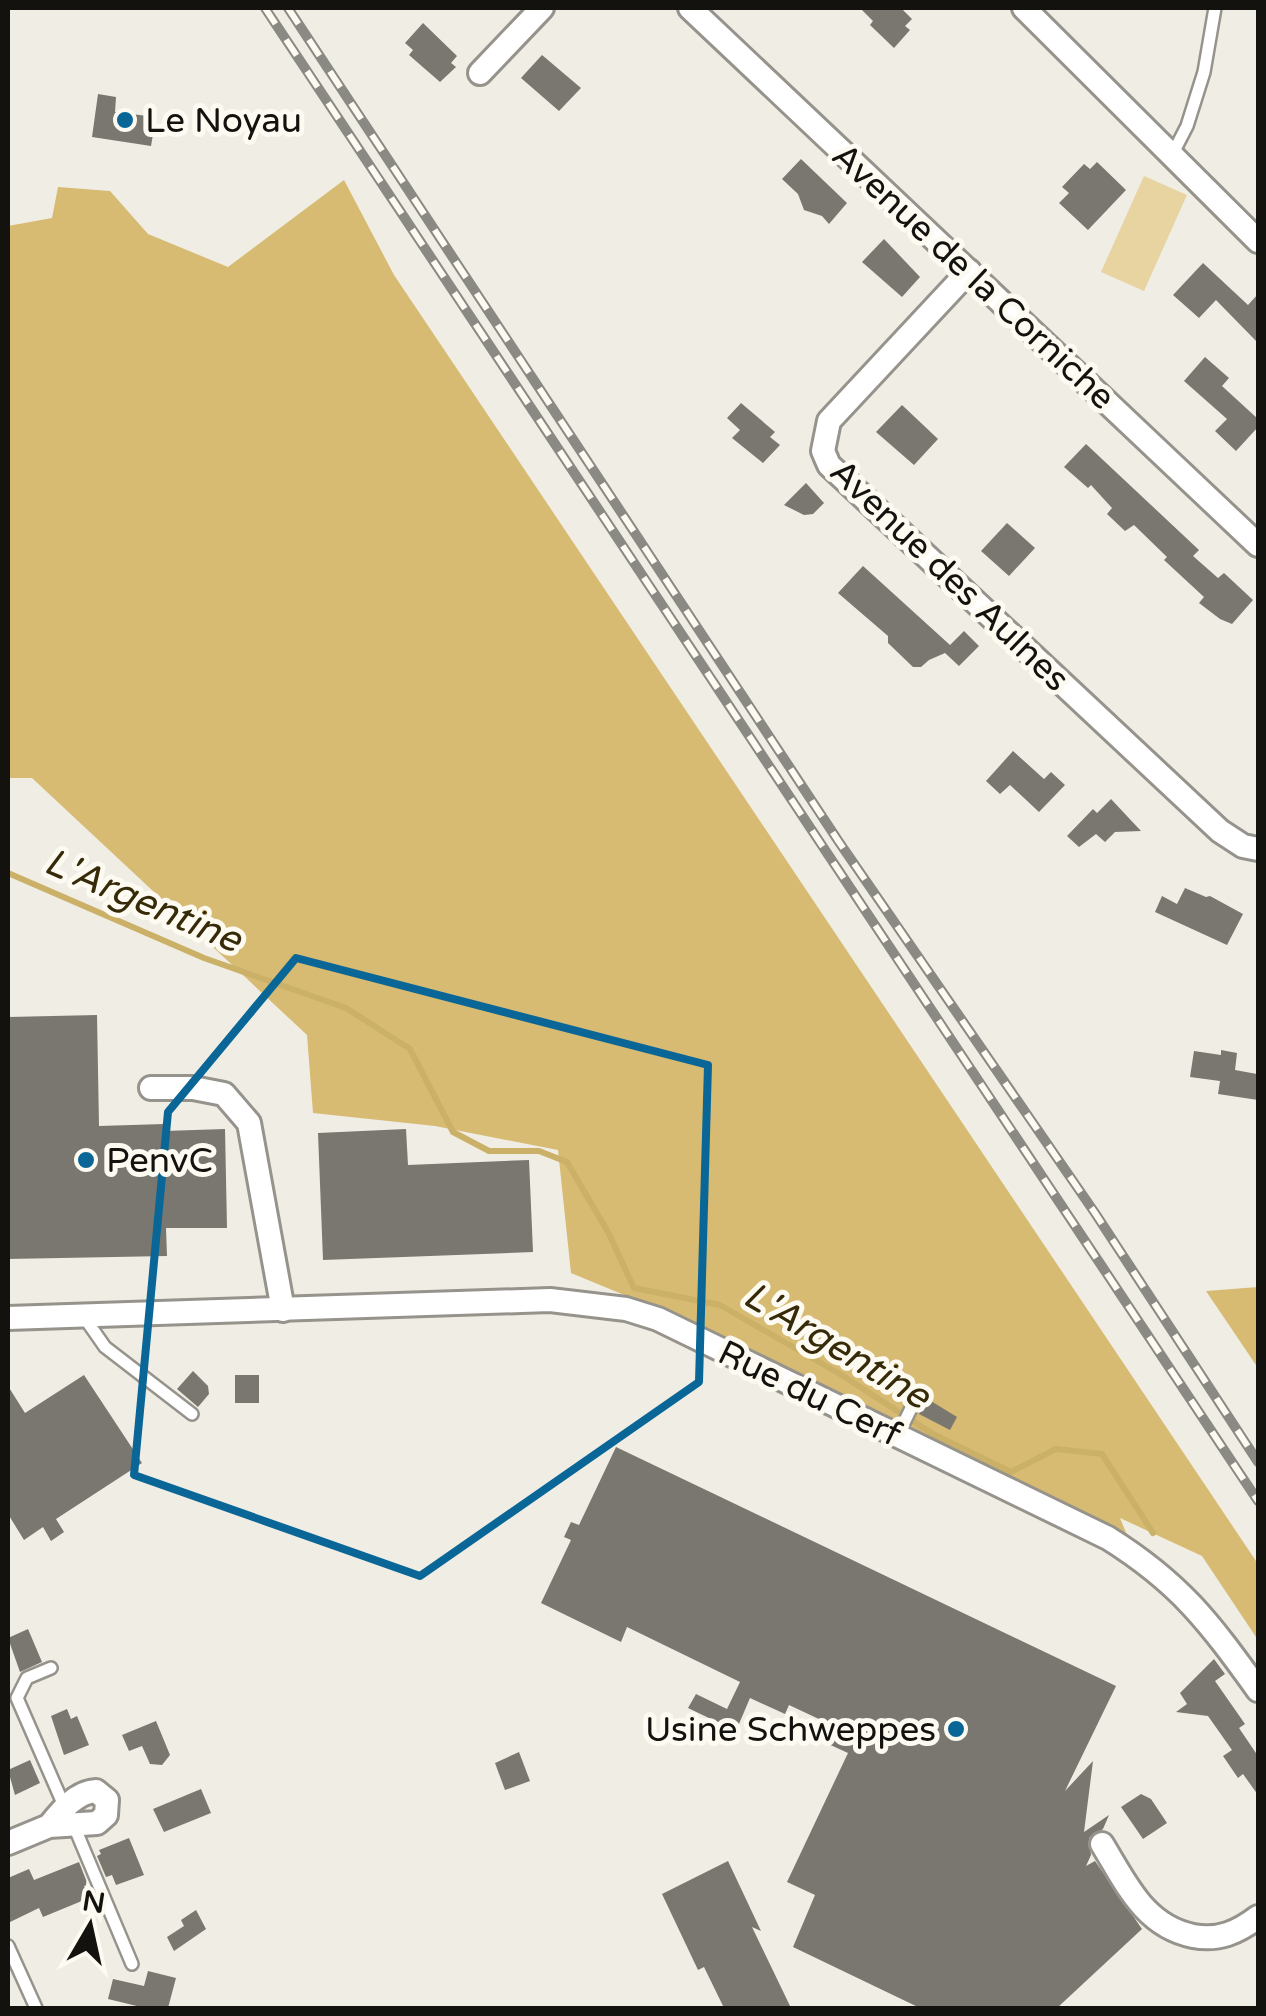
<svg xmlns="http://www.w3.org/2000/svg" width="1266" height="2016" font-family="'Varela Round',sans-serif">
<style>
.green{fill:#e8d4a1}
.forest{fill:#d7bb72}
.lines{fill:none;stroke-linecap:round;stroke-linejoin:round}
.stream{stroke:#cbb067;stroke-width:6}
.building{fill:#7a7770}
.lane-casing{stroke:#96938c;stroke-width:16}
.street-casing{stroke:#96938c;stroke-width:28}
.lane{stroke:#fff;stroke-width:11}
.street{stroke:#fff;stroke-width:22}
.rail-casing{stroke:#8b8983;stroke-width:10}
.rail{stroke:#fdfaf2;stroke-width:6;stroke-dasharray:19;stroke-linecap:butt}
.marked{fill:none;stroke:#096696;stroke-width:8;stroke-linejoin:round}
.poi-dot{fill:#096696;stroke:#fdfaf2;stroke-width:4}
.labels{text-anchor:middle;stroke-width:10;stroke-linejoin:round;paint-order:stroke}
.poi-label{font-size:35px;fill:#13120f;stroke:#fdfaf2;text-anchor:start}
.street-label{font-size:35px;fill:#13120f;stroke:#fdfaf2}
.water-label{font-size:38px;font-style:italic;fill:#362a09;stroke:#fdfaf2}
</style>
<rect width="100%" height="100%" fill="#f0ede5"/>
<!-- green -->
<path class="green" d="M1144 176 1187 195 1144 291 1101 272Z"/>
<!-- forest -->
<g class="forest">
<path d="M344 180 394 275 1258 1564V1640L1202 1556 1120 1518 1130 1542 695 1330 687 1321 571 1273 558 1150 435 1126 313 1113 307 1035 32 778H8V226L52 218 58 187 110 191 148 234 228 267Z"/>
<path d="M1258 1287V1368L1206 1291Z"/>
</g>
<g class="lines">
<!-- stream -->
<path class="stream" d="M8 873 204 958 346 1008 410 1049 453 1132 489 1151H539L567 1162 608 1232 634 1288 720 1305 840 1374 933 1434 1011 1472 1056 1449 1102 1454 1153 1533"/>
</g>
<!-- building -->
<g class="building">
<path d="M860 8H901L912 19 905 26 910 30 894 48 870 25 873 21Z"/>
<path d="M423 23 457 56 451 63 456 67 440 82 409 55 413 50 405 43Z"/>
<path d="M542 55 581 88 559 111 521 78Z"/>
<path d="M98 94 116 97 115 112 156 117 151 146 92 137Z"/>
<path d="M801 159 847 203 829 224 822 216 804 210 798 194 782 179Z"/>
<path d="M1097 162 1126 190 1088 230 1059 203 1069 193 1062 187 1084 164 1090 169Z"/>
<path d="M884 239 920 277 902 297 862 262Z"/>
<path d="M1203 263 1248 305 1258 294V343L1216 300 1199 318 1173 295Z"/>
<path d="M1205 357 1229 378 1222 386 1258 419V427L1236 451 1215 431 1227 419 1184 381Z"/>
<path d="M741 403 775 432 770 437 780 445 763 463 732 438 740 430 727 418Z"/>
<path d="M902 405 938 439 914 465 876 432Z"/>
<path d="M1086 444 1199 550 1193 556 1218 578 1224 573 1253 600 1232 624 1220 619 1199 603 1204 597 1164 560 1167 557 1134 525 1125 531 1107 514 1112 508 1091 485 1088 488 1064 467Z"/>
<path d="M806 483 824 503 813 514 804 515 784 505Z"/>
<path d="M1007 523 1035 548 1009 576 981 551Z"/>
<path d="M863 566 950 645 964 631 979 646 959 666 945 653 929 660 921 667H913L888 643V636L838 593Z"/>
<path d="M1013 751 1044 779 1051 772 1065 785 1039 812 1010 785 1000 794 986 781Z"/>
<path d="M1111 799 1141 831 1115 832 1105 842 1096 834 1079 847 1067 836 1093 809 1097 813Z"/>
<path d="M1185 888 1206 897 1210 896 1243 914 1227 945 1155 912 1162 896 1177 904Z"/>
<path d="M97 1015 99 1126 164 1124V1131L225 1129 227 1228H166L167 1256 8 1259V1017Z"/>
<path d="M1221 1050 1237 1053 1235 1070 1257 1074 1258 1100 1218 1094 1220 1081 1190 1077 1194 1051 1221 1055Z"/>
<path d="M406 1129 408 1165 529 1160 533 1252 323 1260 318 1133Z"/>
<path d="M193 1371 208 1386 209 1394 198 1407 177 1389Z"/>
<path d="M84 1375 142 1463 56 1519 64 1532 51 1541 43 1527 24 1540 8 1514V1386L25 1413Z"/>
<rect x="235" y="1375" width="24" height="28"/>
<path d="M926 1398 957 1417 950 1430 919 1414Z"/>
<path d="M616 1447 1116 1686 1065 1791 1093 1761 1084 1832 1109 1815 1103 1829 1089 1838 1091 1855 1086 1866 1095 1861 1142 1929 1057 2008H920L793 1947 815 1895 787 1882 848 1753 813 1737 821 1720 789 1705 785 1714 750 1698 736 1731 688 1708 696 1694 727 1709 740 1682 627 1627 621 1642 541 1603 571 1540 564 1537 571 1522 579 1525Z"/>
<path d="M28 1629 42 1662 20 1672 8 1638Z"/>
<path d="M1214 1659 1225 1674 1215 1681 1245 1724 1239 1728 1258 1756V1795L1243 1774 1238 1778 1223 1756 1232 1750 1208 1716 1176 1712 1187 1704 1180 1693Z"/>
<path d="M67 1709 71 1719 77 1716 89 1745 64 1755 51 1716Z"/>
<path d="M156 1721 170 1755 162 1765 150 1764 142 1746 129 1751 122 1735Z"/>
<path d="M519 1752 530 1781 505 1790 495 1763Z"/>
<path d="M30 1760 40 1783 15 1795 8 1770Z"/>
<path d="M201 1789 211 1813 164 1832 153 1809Z"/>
<path d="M1141 1794 1151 1799 1167 1823 1143 1839 1121 1807Z"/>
<path d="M129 1838 144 1875 116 1885 112 1875 106 1877 97 1856 101 1854 99 1850Z"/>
<path d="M728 1861 761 1931 752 1927 791 2008H724L704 1967 698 1970 662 1894Z"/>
<path d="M79 1862 88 1885 84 1886 89 1898 43 1917 39 1908 8 1923V1878L29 1869 34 1880Z"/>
<path d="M196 1910 206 1929 174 1951 167 1937 184 1926 181 1920Z"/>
<path d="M148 1971 176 1978 168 2008H145L108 1999 113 1979 144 1986Z"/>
</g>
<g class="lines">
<defs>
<g id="lane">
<path d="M1172 155 1187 126 1204 72 1215 8"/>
<path d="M84 1317 105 1347 192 1414"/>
<path d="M898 1435 918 1394"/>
<path d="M51 1668 27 1678 17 1698 65 1808"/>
<path d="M74 1826 132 1964"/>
<path d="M8 1946 36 2008"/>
</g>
<g id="street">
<path d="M690 8 1258 545"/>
<path d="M1024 8 1258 241"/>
<path d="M480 73 542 8"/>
<path d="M969 271 829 421 823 451 829 465 1220 831 1243 846 1258 849"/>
<path d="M151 1088H193L224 1094 249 1123 283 1310"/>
<path d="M8 1318 550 1300 626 1309 658 1319 1108 1538C1180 1583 1209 1622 1258 1690"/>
<path d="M8 1843 49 1826 97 1823 106 1815 107 1800 96 1791C76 1792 61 1811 49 1826"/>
<path d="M1102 1844C1126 1883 1144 1926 1193 1936 1219 1941 1238 1932 1258 1917"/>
</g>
</defs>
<!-- lane casing -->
<use href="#lane" class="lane-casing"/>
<!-- street casing -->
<use href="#street" class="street-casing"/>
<!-- lane -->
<use href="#lane" class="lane"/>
<!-- street -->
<use href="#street" class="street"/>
<defs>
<g id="rail">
<path d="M265 8 1258 1501"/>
<path d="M288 8 839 842 1095 1213 1258 1462"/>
</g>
</defs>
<!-- rail casing -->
<use href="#rail" class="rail-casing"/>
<!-- rail -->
<use href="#rail" class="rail"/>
</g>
<!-- marked area -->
<path class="marked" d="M296 958 708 1065 699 1382 420 1576 134 1475 168 1112Z"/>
<!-- markers -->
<g class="poi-dot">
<circle cx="125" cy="120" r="10"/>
<circle cx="86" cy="1160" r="10"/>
<circle cx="956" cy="1729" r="10"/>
</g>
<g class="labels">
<!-- poi labels -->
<g class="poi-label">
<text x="145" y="132">Le Noyau</text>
<text x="106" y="1172">PenvC</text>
<text x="936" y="1741" text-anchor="end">Usine Schweppes</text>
</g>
<!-- street labels -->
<g class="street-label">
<text transform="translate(974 276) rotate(43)" y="12">Avenue de la Corniche</text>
<text transform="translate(950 575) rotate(44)" y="12">Avenue des Aulnes</text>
<text transform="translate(810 1393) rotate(26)" y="12">Rue du Cerf</text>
</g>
<!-- water labels -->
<g class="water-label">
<text transform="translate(143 900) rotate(23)" y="13">L'Argentine</text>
<text transform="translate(837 1345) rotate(31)" y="13">L'Argentine</text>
</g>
</g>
<!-- border -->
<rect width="1266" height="2016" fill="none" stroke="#13120f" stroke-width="20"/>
<!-- north arrow -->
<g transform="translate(90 1926) rotate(9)" stroke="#fdfaf2" stroke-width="8" paint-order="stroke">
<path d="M0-8L18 38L0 25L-18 38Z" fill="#13120f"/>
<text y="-15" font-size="28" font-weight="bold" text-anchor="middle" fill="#13120f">N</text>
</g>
</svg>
